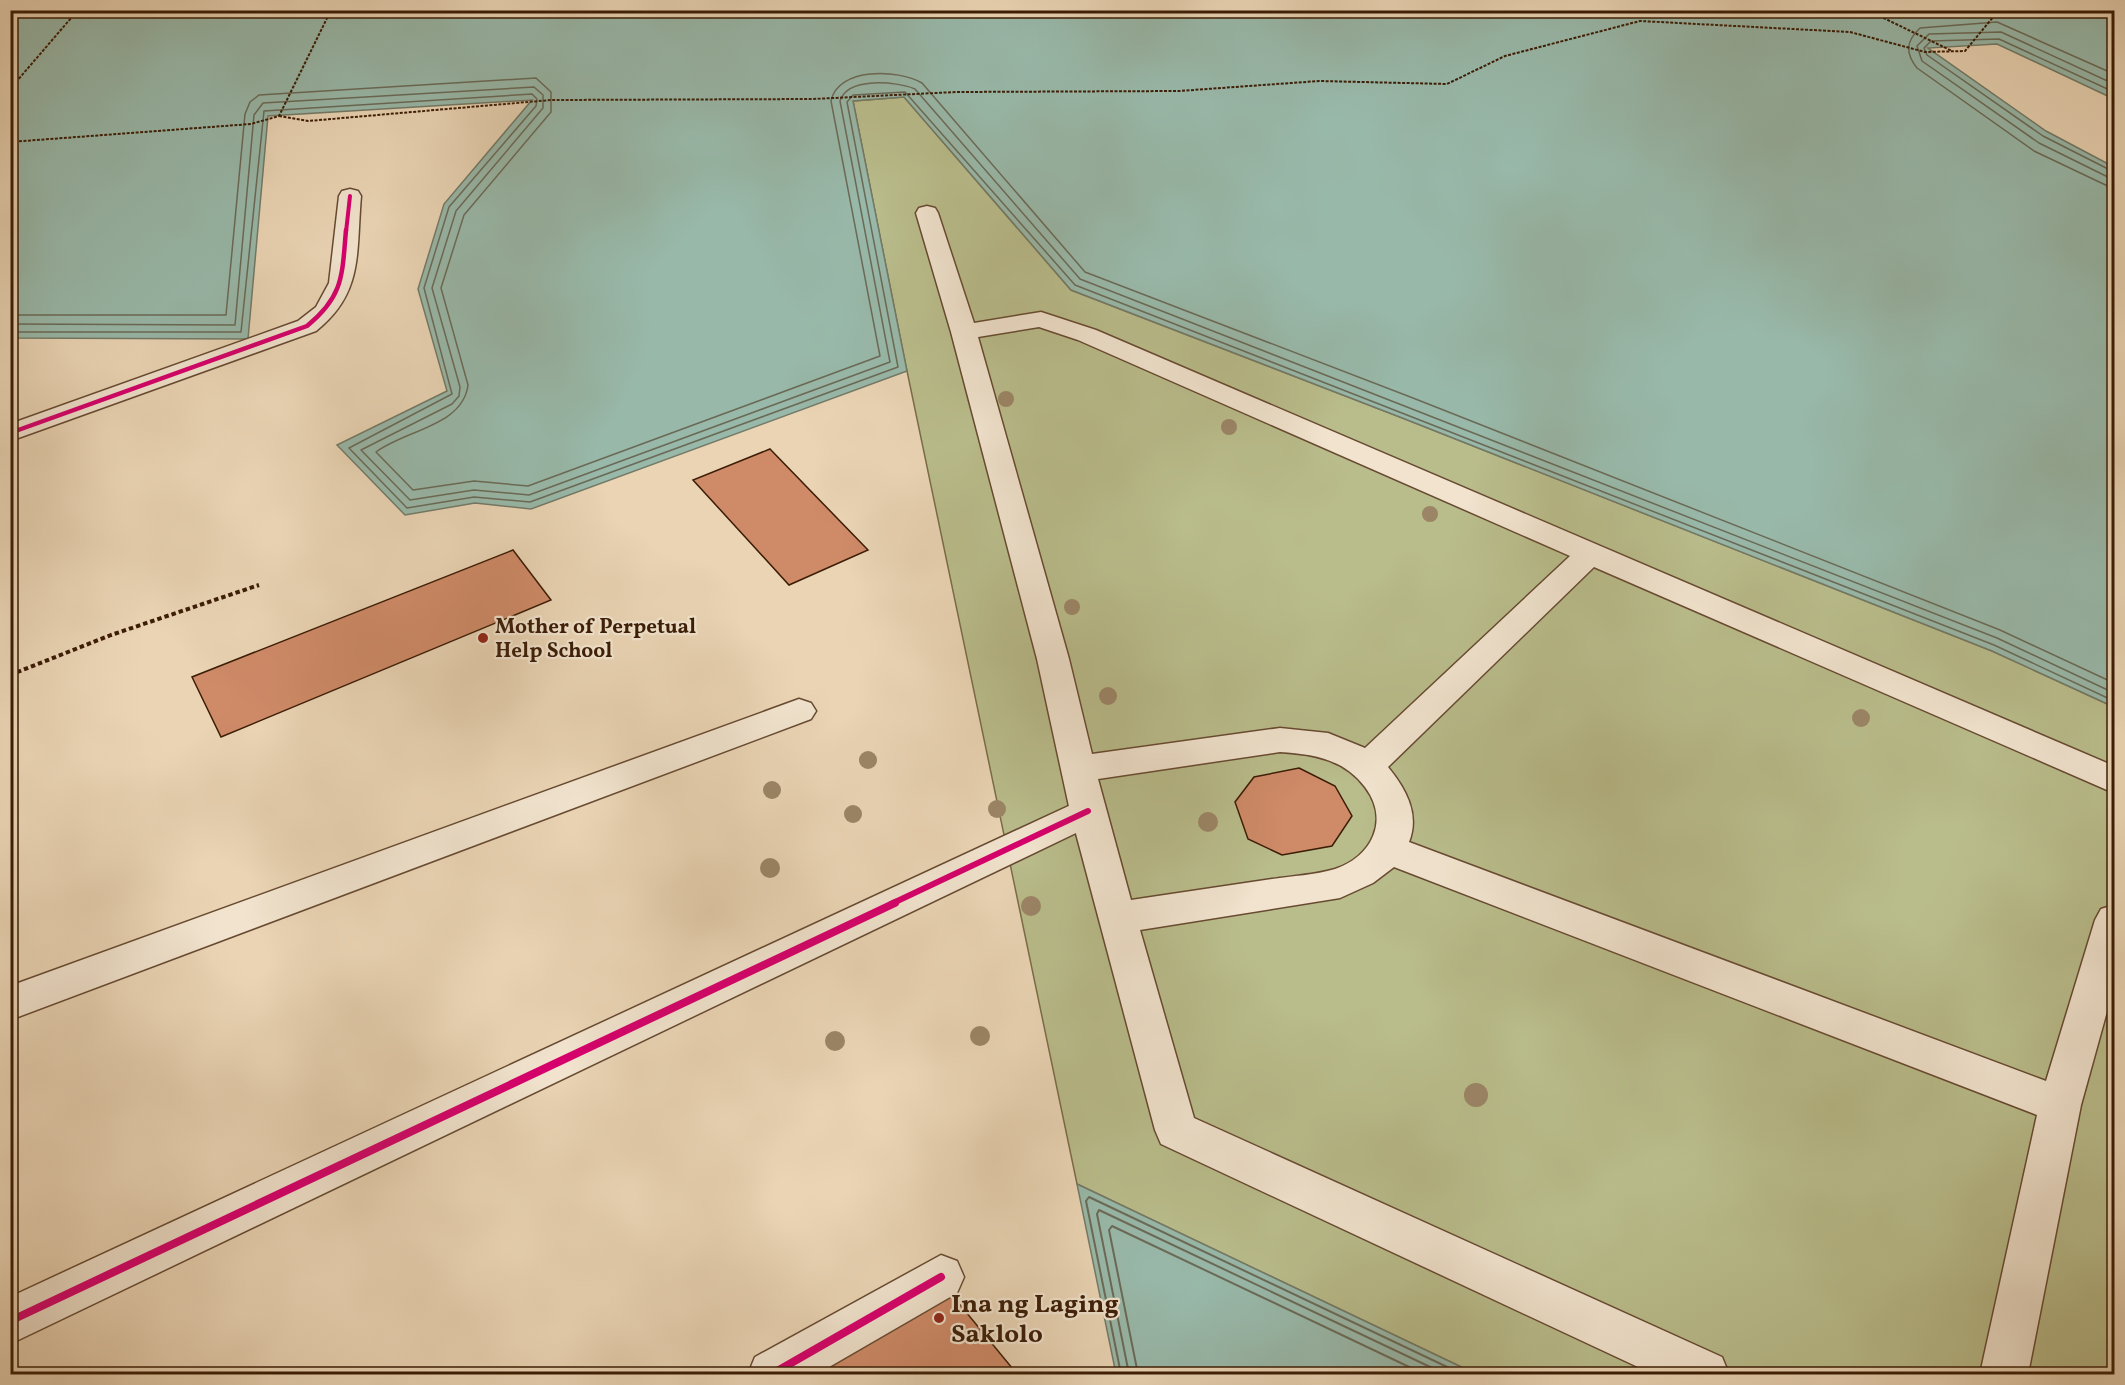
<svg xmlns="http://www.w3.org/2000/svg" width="2125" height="1385" font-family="Vollkorn,serif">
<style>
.green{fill:#b9bc8b;stroke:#7a6c48;stroke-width:1.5}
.water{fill:#98b8a9;stroke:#737a67;stroke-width:1.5}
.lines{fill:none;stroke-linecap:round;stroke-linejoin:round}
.shore-far1{stroke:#6a6a57;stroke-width:1.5}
.shore{stroke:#6a6a57;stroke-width:2}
.building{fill:#cf8a68;stroke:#3b1c05;stroke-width:1.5}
.service-casing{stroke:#674a31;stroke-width:3}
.minor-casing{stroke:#674a31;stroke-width:3}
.path-far1{stroke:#3b1c05;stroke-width:2;stroke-dasharray:3 1.5;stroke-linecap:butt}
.path{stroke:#3b1c05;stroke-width:4;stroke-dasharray:4.5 3;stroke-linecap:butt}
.service{fill:#f1e3ce;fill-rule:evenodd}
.minor{fill:#f1e3ce;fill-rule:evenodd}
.cycleway-far3-casing{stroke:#f1e3ce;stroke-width:6}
.cycleway-far2-casing{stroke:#f1e3ce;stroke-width:8}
.cycleway-far1-casing{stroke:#f1e3ce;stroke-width:10}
.cycleway-casing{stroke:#f1e3ce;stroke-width:11}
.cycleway-far3{stroke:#d6006c;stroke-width:4}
.cycleway-far2{stroke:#d6006c;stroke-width:4.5}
.cycleway-far1{stroke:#d6006c;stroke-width:6}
.cycleway{stroke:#d6006c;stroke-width:8}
.tree{fill:#9b8566}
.poi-dot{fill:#8f2418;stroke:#f1e3ce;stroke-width:2}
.labels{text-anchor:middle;stroke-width:4.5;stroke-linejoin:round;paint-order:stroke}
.poi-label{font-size:21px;font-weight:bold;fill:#3b1c05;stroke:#f1e3ce;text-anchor:start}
.near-poi-label{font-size:26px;font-weight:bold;fill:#3b1c05;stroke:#f1e3ce;text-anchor:start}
</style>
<rect width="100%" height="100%" fill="#ead4b4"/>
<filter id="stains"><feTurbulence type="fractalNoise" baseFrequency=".00333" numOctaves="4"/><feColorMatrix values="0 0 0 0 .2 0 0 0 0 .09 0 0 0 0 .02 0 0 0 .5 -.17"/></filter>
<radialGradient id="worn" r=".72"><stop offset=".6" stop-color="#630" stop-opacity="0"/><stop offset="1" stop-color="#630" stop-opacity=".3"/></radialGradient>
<!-- green -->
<path class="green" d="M904 97 1071 290 1405 419 1992 651 2114 707V1374H1476L1077 1184 907 371 853 101Z"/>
<!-- water -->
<g class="water">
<path d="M11 10 2114 11V99L1997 44 1928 48 2046 131 2114 167V707L1992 651 1405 419 1071 290 904 97 853 101 907 371 531 509 475 503 405 515 337 445 447 391 418 289 444 204 532 100 268 116 248 339 11 338Z"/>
<path d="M1077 1184 1476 1374H1116Z"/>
</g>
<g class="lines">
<!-- shore-far1 -->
<g class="shore-far1">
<path d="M2114 74 1997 22 1920 28C1906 41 1905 53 1917 68L2034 151 2114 189"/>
<path d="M2114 84 2001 32 1929 34 1917 46 1922 61 2039 143 2114 180"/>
<path d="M2114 92 1999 39 1931 41 1924 48 1927 55 2043 136 2114 172"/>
<path d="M10 315H226L245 114 250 102 259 95 536 78 551 92V112L464 215 441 288 468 385C463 426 405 430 376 452L413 490 474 481 528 486 880 356 831 101C838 67 898 69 922 83L1085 272 1413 398 2000 630 2114 683"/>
<path d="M10 324 235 325 254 115 263 103 534 87 543 95V108L456 211 432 288 460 387 459 396 452 404 361 450 410 500 474 490 529 495 890 362 840 101C847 77 896 81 915 89L1080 279 1997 638 2114 693"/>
<path d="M10 332H241L264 111 532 94 537 99 536 106 449 207 424 288 452 394 349 448 407 508 474 497 530 502 898 367 847 102 853 95 905 92 1075 285 1994 645 2114 701"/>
</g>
<!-- shore -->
<g class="shore">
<path d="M1121 1374 1086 1201 1089 1197 1462 1374"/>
<path d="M1129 1374 1097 1214 1099 1210 1445 1374"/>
<path d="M1138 1374 1109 1230 1112 1226 1424 1374"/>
</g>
</g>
<!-- building -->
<g class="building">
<path d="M770 449 868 550 789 585 693 480Z"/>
<path d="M513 550 551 600 221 737 192 677Z"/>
<path d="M1299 768 1335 786 1352 816 1332 846 1282 855 1248 839 1235 802 1254 777Z"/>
<path d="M952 1295 1017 1374H796Z"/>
</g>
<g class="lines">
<defs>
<g id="service">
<path d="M927 206 935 208 938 213 974 323 1041 312 1096 330 2114 766V793L1594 567 1388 767C1406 789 1420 814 1409 842L2046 1081 2095 920 2101 909 2114 905V986L2081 1105 2028 1374H1980L2037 1115 1394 867 1373 883 1340 898 1140 930 1194 1118 1722 1357 1729 1374H1653L1161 1144 1155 1130 1070 811 1037 659 951 332 916 213 919 208ZM1039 327 1078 340 1570 556 1365 748 1328 733 1280 728 1092 754 1069 659 978 337ZM1280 752C1313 754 1344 759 1365 787 1390 820 1372 857 1335 869 1315 875 1292 876 1272 879 1225 886 1178 893 1131 900L1098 779Z"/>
<path d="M799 699 811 703 816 711 811 719 10 1020V986Z"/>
</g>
<g id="minor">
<path d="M350 189 358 191 361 196C356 252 364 293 316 331L10 441V424L298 321 316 307 329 283 339 196 342 191Z"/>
<path d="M1088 797 1101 801 1106 811 1101 821 10 1344V1297Z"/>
<path d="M941 1255 957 1261 964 1277 957 1293 817 1374H748L755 1357Z"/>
</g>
</defs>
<!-- service casing -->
<use href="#service" class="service-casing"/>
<!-- minor casing -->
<use href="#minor" class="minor-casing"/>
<!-- path-far1 -->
<g class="path-far1">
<path d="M1867 10 1952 51"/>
<path d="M10 89 78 10"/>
<path d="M279 116 308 121 551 100 813 99 956 92 1179 91 1319 81 1447 84 1505 56 1640 21 1850 32 1925 52 1965 51 1999 10"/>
<path d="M10 142 251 124 279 116 331 10"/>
</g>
<!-- path -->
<path class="path" d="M10 675 111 635 259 585"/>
<!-- service -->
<use href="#service" class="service"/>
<!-- minor -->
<use href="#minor" class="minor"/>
<defs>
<path id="cycleway-far3" d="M346 232 350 196"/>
<path id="cycleway-far2" d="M10 433 307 326C344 296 342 275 346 230"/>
<path id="cycleway-far1" d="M891 904 1088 811"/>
<g id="cycleway">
<path d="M10 1321 895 903"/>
<path d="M772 1374 941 1277"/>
</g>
</defs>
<!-- cycleway-far3 casing -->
<use href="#cycleway-far3" class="cycleway-far3-casing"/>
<!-- cycleway-far2 casing -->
<use href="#cycleway-far2" class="cycleway-far2-casing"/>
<!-- cycleway-far1 casing -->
<use href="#cycleway-far1" class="cycleway-far1-casing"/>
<!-- cycleway casing -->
<use href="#cycleway" class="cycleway-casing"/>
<!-- cycleway-far3 -->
<use href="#cycleway-far3" class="cycleway-far3"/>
<!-- cycleway-far2 -->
<use href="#cycleway-far2" class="cycleway-far2"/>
<!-- cycleway-far1 -->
<use href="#cycleway-far1" class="cycleway-far1"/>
<!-- cycleway -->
<use href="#cycleway" class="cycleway"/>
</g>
<!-- trees -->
<g class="tree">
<circle cx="1006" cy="399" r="8"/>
<circle cx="1229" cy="427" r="8"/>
<circle cx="1430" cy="514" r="8"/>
<circle cx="1072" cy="607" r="8"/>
<circle cx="1108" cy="696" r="9"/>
<circle cx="1861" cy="718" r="9"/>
<circle cx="868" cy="760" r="9"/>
<circle cx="772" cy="790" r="9"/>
<circle cx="997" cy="809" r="9"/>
<circle cx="853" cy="814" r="9"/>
<circle cx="1208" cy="822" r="10"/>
<circle cx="770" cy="868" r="10"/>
<circle cx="1031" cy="906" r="10"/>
<circle cx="980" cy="1036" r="10"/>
<circle cx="835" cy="1041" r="10"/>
<circle cx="1476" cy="1095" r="12"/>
</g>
<!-- markers -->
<g class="poi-dot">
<circle cx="483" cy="638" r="6"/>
<circle cx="939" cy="1318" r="6"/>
</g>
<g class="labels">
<!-- poi labels -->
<g class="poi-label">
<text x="495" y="633">Mother of Perpetual<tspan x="495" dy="24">Help School</tspan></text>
</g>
<!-- near-poi labels -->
<g class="near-poi-label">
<text x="951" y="1312">Ina ng Laging<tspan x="951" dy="30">Saklolo</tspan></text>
</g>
</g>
<!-- margin -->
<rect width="2125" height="1385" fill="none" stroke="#ead4b4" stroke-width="36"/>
<rect x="12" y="12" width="2101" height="1361" fill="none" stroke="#3b1c05" stroke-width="3"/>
<rect x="18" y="18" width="2089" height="1349" fill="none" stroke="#3b1c05" stroke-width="1.5"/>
<rect width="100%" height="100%" filter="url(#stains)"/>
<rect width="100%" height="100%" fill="url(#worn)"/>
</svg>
